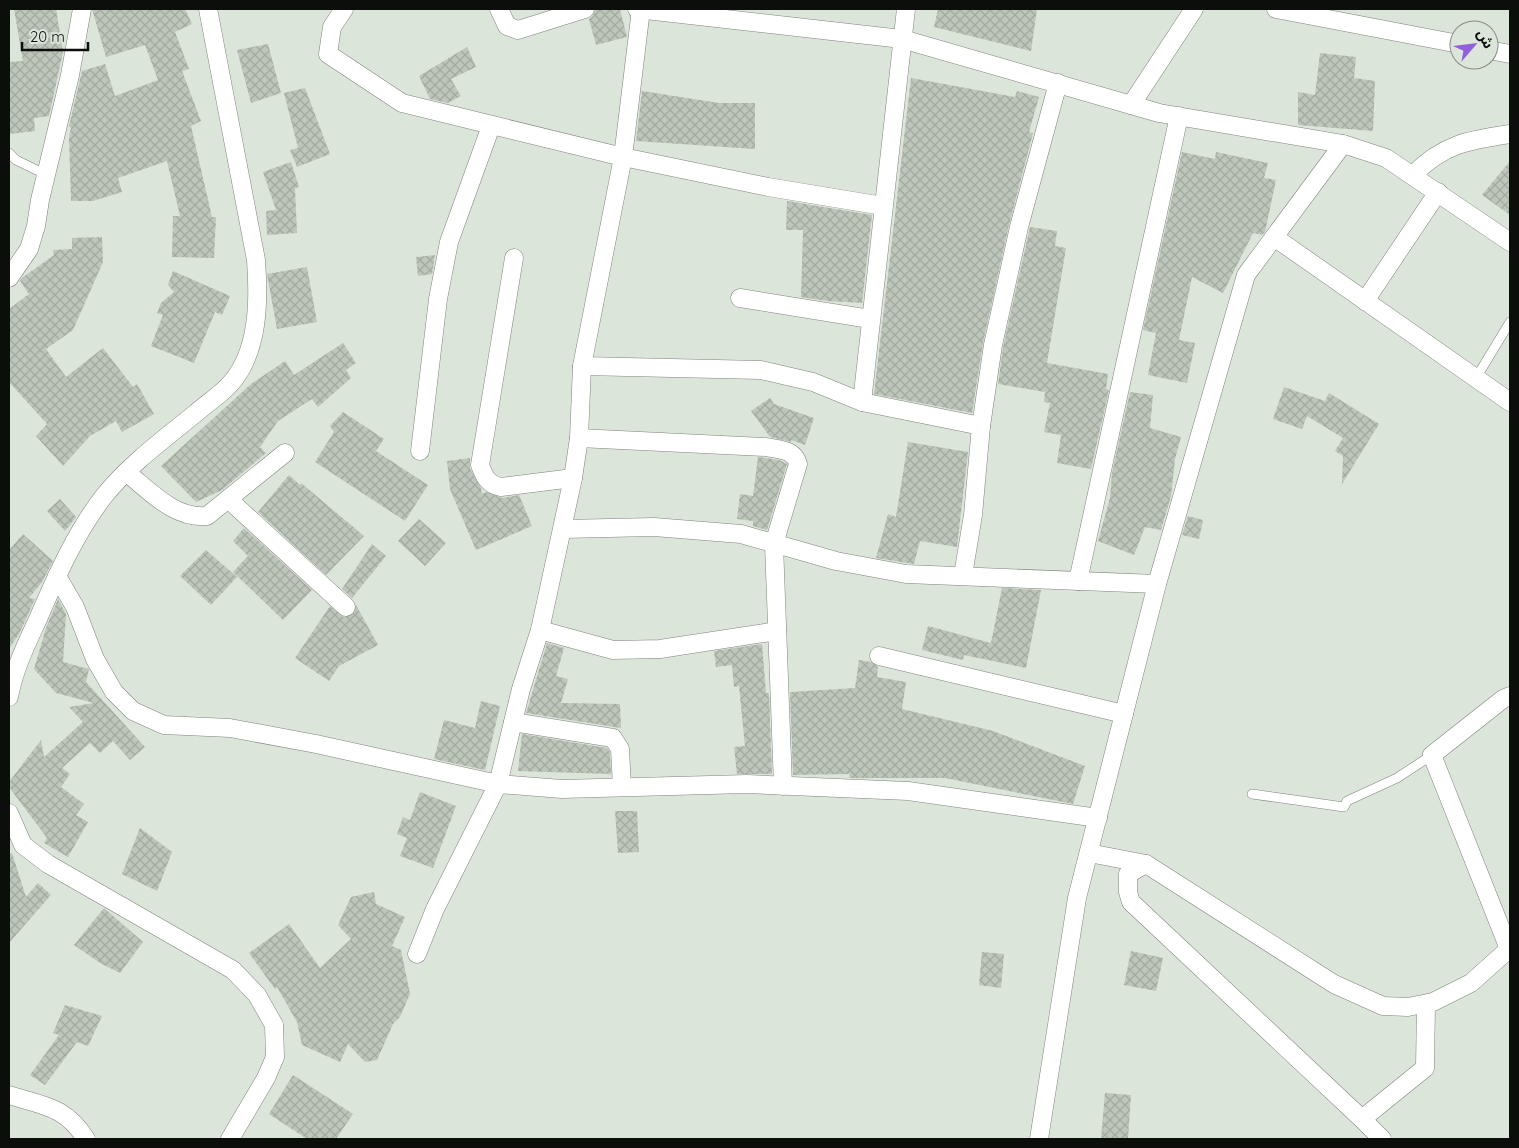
<svg xmlns="http://www.w3.org/2000/svg" width="1519" height="1148" font-family="Quicksand,'Noto Sans Arabic',sans-serif">
<style>
.building{fill:url(#building-cross-hatch)}
.lines{fill:none;stroke-linecap:round;stroke-linejoin:round}
.lane-casing{stroke:#7d857b;stroke-width:10}
.street-casing{stroke:#7d857b;stroke-width:19}
.lane{stroke:#fff;stroke-width:9}
.street{stroke:#fff;stroke-width:18}
</style>
<defs>
<pattern id="building-cross-hatch" width="8" height="8" patternUnits="userSpaceOnUse" patternTransform="scale(1.25)"><rect width="8" height="8" fill="#bec6bb"/><path d="M0 0l8 8M0 8l8-8" fill="none" stroke="#a2a99f"/></pattern>
</defs>
<rect width="100%" height="100%" fill="#dce5d9"/>
<!-- building -->
<g class="building">
<path d="M14 9H56L63 52 49 116 34 118 35 131 9 134V62L23 61Z"/>
<path d="M92 9H185L192 24 175 32 189 69 182 71 201 121 191 126 212 217H216L214 258 172 257 173 216H180L167 161 118 178 122 192 93 201H71L69 138 71 128 69 126 82 71 105 64 115 96 158 80 145 45 106 57Z"/>
<path d="M595 9H620L627 37 596 45 589 19 593 16Z"/>
<path d="M938 9H1037L1031 51 934 27Z"/>
<path d="M268 44 281 93 251 103 237 50Z"/>
<path d="M467 47 476 67 451 79 461 96 448 103 430 99 419 76Z"/>
<path d="M1320 53 1356 57 1354 78 1375 81 1373 131 1298 125V92L1315 95Z"/>
<path d="M911 78 1015 97 1017 91 1039 97 1029 132 1033 133 1009 225 983 343 972 413 874 394Z"/>
<path d="M305 88 330 154 297 167 290 150 298 148 284 93Z"/>
<path d="M642 91 719 103H755V149L636 141Z"/>
<path d="M1182 152 1215 159 1216 152 1268 163 1264 178 1276 180 1265 232 1262 235 1253 233 1223 293 1192 277 1179 340 1195 343 1187 383 1148 375 1156 333 1143 330Z"/>
<path d="M1510 161V215L1482 195Z"/>
<path d="M291 162 299 187 295 188 297 233 267 235 266 211 276 210 263 172Z"/>
<path d="M787 201 872 215 862 303 828 301 801 297 803 230H786Z"/>
<path d="M1030 227 1057 231 1055 246 1066 248 1047 363 1108 374 1106 389 1109 390 1091 469 1057 463 1061 435 1044 432 1050 403 1044 402 1045 392 998 384 1003 347Z"/>
<path d="M102 237 103 262 73 330 46 349 66 377 103 348 133 387 137 384 154 414 122 432 116 421 90 436 63 466 36 436 47 424 9 382V309L29 294 20 281 22 278 54 255 53 250 72 249V238Z"/>
<path d="M435 255 432 274 418 276 416 257Z"/>
<path d="M307 267 317 322 277 329 267 274Z"/>
<path d="M173 271 230 296 222 315 215 312 194 363 151 346 163 315 157 313 161 303 174 292 168 285Z"/>
<path d="M343 343 356 363 346 370 351 378 318 407 312 399 278 421 260 447 266 453 222 490 196 502 161 466 251 384 285 361 294 375Z"/>
<path d="M1284 387 1325 401 1329 393 1379 424 1342 484 1343 456 1335 451 1343 438 1307 416 1302 429 1273 419Z"/>
<path d="M1130 392 1153 395 1150 428 1181 437 1175 459 1171 496 1161 530 1145 527 1134 555 1098 541 1110 498 1112 473Z"/>
<path d="M770 398 774 404 814 418 805 445 791 440V442L770 437 751 411Z"/>
<path d="M343 412 384 439 376 451 428 485 405 521 315 462 334 432 330 426Z"/>
<path d="M908 442 968 452 957 547 920 541 914 564 876 558 888 514 896 517Z"/>
<path d="M758 457 779 460 787 464 767 530 753 526V521L737 519 740 494 753 496Z"/>
<path d="M470 458V469L481 488 482 494 486 492 502 498 519 495 532 526 476 550 450 489 447 461Z"/>
<path d="M289 475 300 485 301 483 364 536 326 575 258 512Z"/>
<path d="M60 499 76 517 65 531 47 511Z"/>
<path d="M1188 516 1203 520 1199 539 1182 535Z"/>
<path d="M419 519 446 543 425 566 398 541Z"/>
<path d="M244 528 312 590 283 620 233 572 248 556 233 541Z"/>
<path d="M23 534 53 561 42 582 29 598 35 599 19 634 9 649V550Z"/>
<path d="M372 544 386 556 352 598 342 589Z"/>
<path d="M206 550 237 577 211 605 180 576Z"/>
<path d="M1002 588 1041 590 1026 668 964 655 963 660 922 650 928 626 991 643Z"/>
<path d="M58 599 66 614 63 662 89 669 86 682 145 747 130 760 113 741 100 753 90 743 62 768 70 774 61 787 84 804 76 815 88 822 68 857 44 843 47 838 9 787V782L41 740 44 757 83 722 69 707 94 703 56 693 34 669 46 628Z"/>
<path d="M356 605 378 645 339 666 329 681 295 658 330 606 344 617 353 614Z"/>
<path d="M547 643 564 648 556 676 568 679 561 703 620 704 621 728 526 713Z"/>
<path d="M762 644 766 693H769L772 774H737L734 747 745 746 739 686 734 687 732 665 716 667 714 651Z"/>
<path d="M859 660 871 662 878 667 877 677 906 682 902 709 993 731 1085 766 1073 804 945 778H849L850 774 793 775 790 692 855 688Z"/>
<path d="M481 701 500 706 485 770 434 759 444 720 475 728Z"/>
<path d="M522 734 607 748 610 752 611 774 518 771Z"/>
<path d="M420 792 456 806 433 868 400 856 407 838 397 834 403 817 410 820Z"/>
<path d="M615 811H637L639 852 618 853Z"/>
<path d="M140 828 172 852 157 891 122 874Z"/>
<path d="M12 853 26 897 38 883 51 895 9 943V854Z"/>
<path d="M374 892 376 904 405 917 392 946 401 950 410 994 400 1017 393 1024 377 1060 365 1062 348 1044 340 1062 302 1045 297 1022 277 987 275 989 249 953 289 924 320 968 351 939 338 925 351 897Z"/>
<path d="M104 908 143 942 120 973 100 963 74 945Z"/>
<path d="M1131 951 1163 958 1156 991 1124 985Z"/>
<path d="M982 952 1004 954 1001 988 979 985Z"/>
<path d="M65 1005 102 1016 88 1046 77 1042 45 1085 30 1075 59 1035 53 1033Z"/>
<path d="M293 1075 353 1114 336 1139H307L269 1114Z"/>
<path d="M1105 1093 1131 1095 1128 1139H1101Z"/>
</g>
<g class="lines">
<defs>
<g id="lane">
<path d="M9 153 16 160 47 175"/>
<path d="M1476 378 1510 322"/>
<path d="M1252 794 1344 807 1347 801 1397 778 1432 755"/>
</g>
<g id="street">
<path d="M344 9 332 27 328 54 402 103 623 157 768 187 883 206"/>
<path d="M499 9 507 26 518 30 585 9"/>
<path d="M637 9 902 39 1159 113 1343 144 1386 158 1510 242"/>
<path d="M1276 9 1459 44"/>
<path d="M1489 50 1510 54"/>
<path d="M1131 105 1194 9"/>
<path d="M1413 175C1443 144 1469 140 1510 134"/>
<path d="M1274 237 1510 402"/>
<path d="M514 258 480 465C484 476 488 485 501 487L573 478"/>
<path d="M9 278 29 249 36 226 40 200 70 75 82 9"/>
<path d="M740 298 870 319"/>
<path d="M1365 301 1438 192"/>
<path d="M582 366 761 370 813 382 862 402 981 426"/>
<path d="M862 402 906 9"/>
<path d="M579 438 766 447C780 450 794 449 798 464L774 544 783 786"/>
<path d="M420 451 438 299 449 242 491 126"/>
<path d="M126 472C150 491 174 519 207 516L285 453"/>
<path d="M228 499 346 607"/>
<path d="M563 529 654 527 741 534 836 561 906 574 1157 584"/>
<path d="M963 575 973 515 981 426 993 345 1019 227 1058 83"/>
<path d="M57 576 75 607 95 659 114 692 133 711 164 725 230 728 316 744 498 784 562 789 747 784 908 791 1098 818"/>
<path d="M1078 581 1179 116"/>
<path d="M540 630 613 650 660 649 777 631"/>
<path d="M879 656 1124 714"/>
<path d="M9 697C14 669 26 645 38 619 56 577 76 532 104 496 130 464 164 439 196 413 207 403 222 394 231 383 259 351 259 300 256 260L208 9"/>
<path d="M513 722 613 738 620 749 622 787"/>
<path d="M9 813 23 845 48 864 233 970 257 995 274 1025 275 1057 266 1078 230 1139"/>
<path d="M1089 853 1146 864 1334 984 1383 1006 1408 1007 1433 1002 1471 983 1510 948"/>
<path d="M1146 864 1128 874V892L1131 902 1362 1119 1425 1068 1426 1004"/>
<path d="M1509 949 1432 755 1503 699 1510 696"/>
<path d="M417 954 435 909 498 784 521 689 540 630 573 478 579 438 582 366 623 157 641 9"/>
<path d="M9 1095C44 1106 65 1106 86 1139"/>
<path d="M1362 1119 1382 1139"/>
<path d="M1039 1139 1077 898 1157 584 1246 275 1343 144"/>
</g>
</defs>
<!-- lane casing -->
<use href="#lane" class="lane-casing"/>
<!-- street casing -->
<use href="#street" class="street-casing"/>
<!-- lane -->
<use href="#lane" class="lane"/>
<!-- street -->
<use href="#street" class="street"/>
</g>
<!-- border -->
<rect width="1519" height="1148" fill="none" stroke="#0b0e0a" stroke-width="20"/>
<!-- north arrow -->
<g transform="translate(1474 45) rotate(62)"><circle r="24" fill="#dce5d9" stroke="#888f86"/>
<path d="M0-4L9 19L0 12L-9 19Z" fill="#925fd8"/>
<text y="-8" font-size="14" font-weight="bold" text-anchor="middle" fill="#0b0e0a">ش</text>
</g>
<!-- scale -->
<path d="M22 42v8h66v-8" fill="none" stroke="#0b0e0a" stroke-width="2.5"/>
<text x="30" y="42" font-size="15" fill="#0b0e0a" stroke="#dce5d9" stroke-width="4" paint-order="stroke">20 m</text>
</svg>
